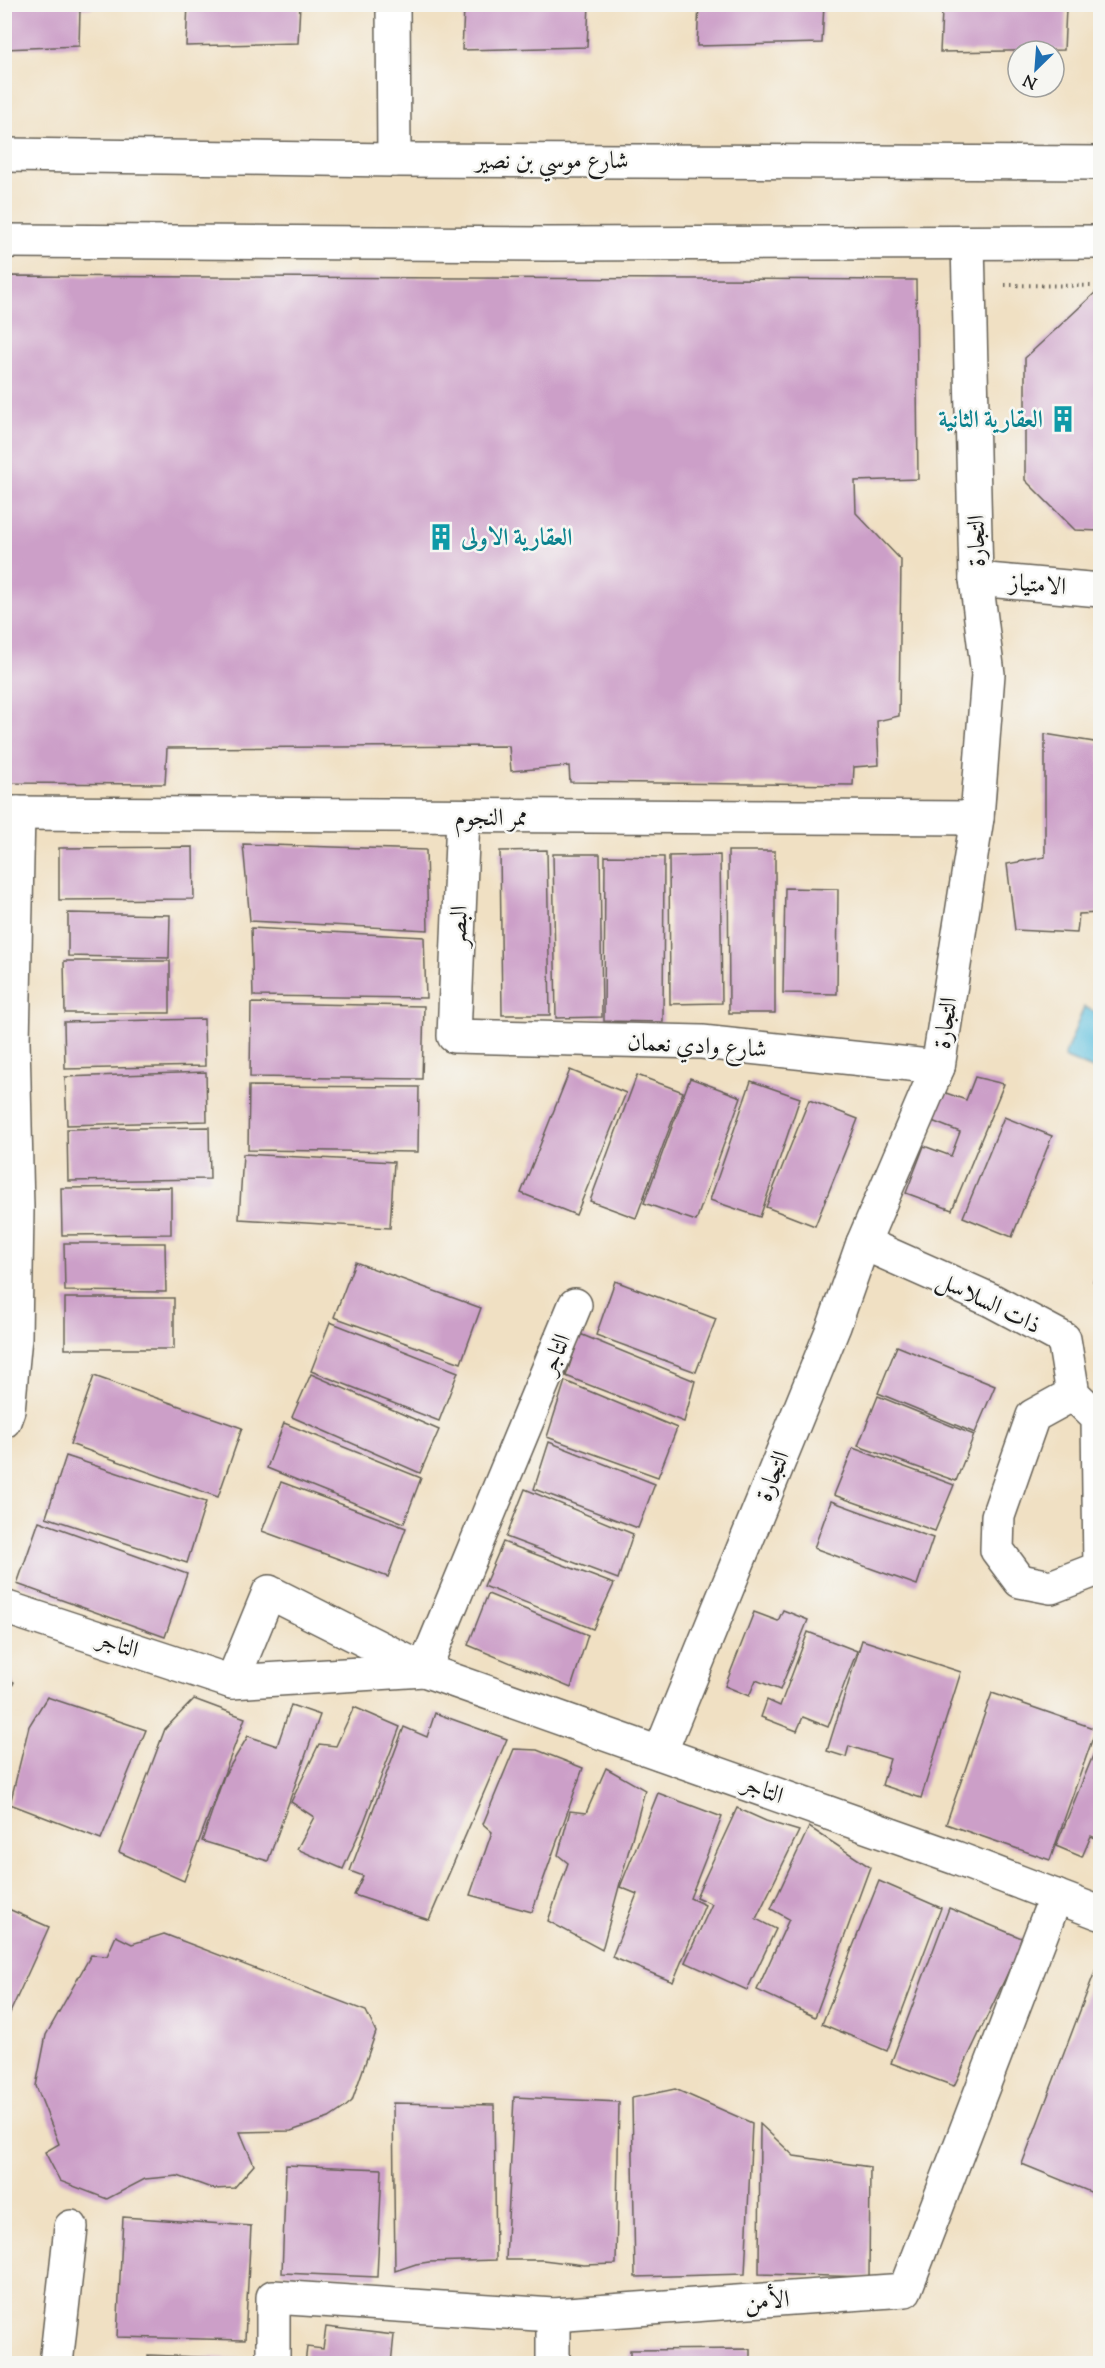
<svg xmlns="http://www.w3.org/2000/svg" width="1105" height="2368" font-family="'Sorts Mill Goudy',Amiri,serif">
<style>
.water{fill:#61c1df;stroke:#3e6e7e;stroke-width:1.5}
.building{fill:#cc9fc8}
.lines{fill:none;stroke-linecap:round;stroke-linejoin:round}
.minor-casing{stroke:#666156;stroke-width:36}
.tertiary-casing{stroke:#666156;stroke-width:36}
.path{stroke:#666156;stroke-width:4;stroke-dasharray:1.5 4.5;stroke-linecap:butt}
.minor{stroke:#fff;stroke-width:33}
.tertiary{stroke:#fff;stroke-width:33}
.labels{text-anchor:middle;stroke-width:5;stroke-linejoin:round;paint-order:stroke}
.street-label{font-size:24px;fill:#1c1c1c;stroke:#f6f6f2}
.culture-label{font-size:24px;font-weight:bold;fill:#0d838f;stroke:#f6f6f2;text-anchor:end}
</style>
<rect width="100%" height="100%" fill="#f6f6f2"/>
<filter id="ink" filterUnits="userSpaceOnUse"><feTurbulence type="fractalNoise" baseFrequency=".0167" numOctaves="2"/><feDisplacementMap in="SourceGraphic" scale="12" xChannelSelector="R" yChannelSelector="G"/><feConvolveMatrix kernelMatrix="1 2 1 2 8 2 1 2 1" color-interpolation-filters="sRGB"/></filter>
<filter id="wash" filterUnits="userSpaceOnUse"><feTurbulence type="fractalNoise" baseFrequency=".008" numOctaves="4" result="noise"/><feDisplacementMap in="SourceGraphic" scale="24" xChannelSelector="R" yChannelSelector="G"/><feGaussianBlur stdDeviation="1.35" result="paint"/><feColorMatrix in="noise" values="0 0 0 0 0 0 0 0 0 0 0 0 0 0 0 0 0 1.4 0 .05"/><feComposite in="paint" operator="in"/></filter>
<g filter="url(#wash)">
<rect width="100%" height="100%" fill="#f0e0c3"/>
<!-- water -->
<path class="water" d="M1084 1007 1100 1014V1072L1064 1057Z"/>
<g id="blocks">
<!-- building -->
<g class="building">
<path d="M4 4H92V8L80 9 79 46 4 49Z"/>
<path d="M188 4H300L298 43 186 46Z"/>
<path d="M449 4H589L587 47 462 50 464 9H449Z"/>
<path d="M699 4H824L822 43 697 46Z"/>
<path d="M927 4H1081V8L1066 9 1064 50 940 52 942 11H926Z"/>
<path d="M4 276 916 280 918 479 855 481 856 513 901 560 899 716 877 721 879 765 854 767 853 785 570 782 569 766 511 771 509 746 167 748 165 784 4 783Z"/>
<path d="M1096 292H1100V531L1075 530 1025 480V358Z"/>
<path d="M1045 734 1100 743V913L1079 914 1077 933 1015 930 1007 864 1045 857Z"/>
<path d="M243 844 426 850 428 930 250 921Z"/>
<path d="M193 847 194 899 59 900V848Z"/>
<path d="M547 850 550 1015H502L500 851Z"/>
<path d="M728 851H775V1013H729Z"/>
<path d="M553 854H600L602 1017 556 1018Z"/>
<path d="M720 855 722 1003 670 1004 669 856Z"/>
<path d="M605 856 664 857 663 1022 604 1021Z"/>
<path d="M785 888 838 889 837 994 783 993Z"/>
<path d="M68 913 170 915 169 958 68 956Z"/>
<path d="M251 928 424 937 426 998 253 996Z"/>
<path d="M64 961H170V1013H65Z"/>
<path d="M251 1003 424 1006 422 1079 250 1077Z"/>
<path d="M204 1019 205 1066 65 1069 64 1022Z"/>
<path d="M570 1070 626 1093 576 1215 521 1193Z"/>
<path d="M206 1072 207 1121 67 1125 65 1077Z"/>
<path d="M637 1075 683 1092 636 1218 590 1201Z"/>
<path d="M975 1077 1004 1084 952 1210 906 1193 924 1146 951 1156 960 1132 932 1121 943 1092 966 1100Z"/>
<path d="M690 1078 741 1097 696 1221 644 1203Z"/>
<path d="M751 1081 800 1098 760 1217 710 1200Z"/>
<path d="M249 1086 419 1087 418 1152 248 1150Z"/>
<path d="M809 1100 858 1119 815 1226 766 1207Z"/>
<path d="M1004 1117 1052 1136 1012 1237 963 1217Z"/>
<path d="M209 1127 210 1179 68 1181 67 1129Z"/>
<path d="M243 1154 394 1162 390 1228 239 1219Z"/>
<path d="M171 1187V1234L62 1235 61 1188Z"/>
<path d="M64 1243H165L166 1292 65 1291Z"/>
<path d="M355 1262 481 1308 461 1363 334 1317Z"/>
<path d="M1100 1264V1284L1093 1281Z"/>
<path d="M615 1281 716 1319 696 1372 596 1335Z"/>
<rect x="65" y="1298" width="109" height="51"/>
<path d="M330 1322 458 1372 439 1421 311 1371Z"/>
<path d="M580 1334 695 1381 684 1422 566 1376Z"/>
<path d="M897 1346 995 1386 975 1433 878 1393Z"/>
<path d="M311 1374 439 1430 420 1473 292 1417Z"/>
<path d="M94 1376 242 1428 218 1497 70 1444Z"/>
<path d="M565 1381 677 1428 658 1477 547 1437Z"/>
<path d="M878 1396 974 1435 956 1481 858 1446Z"/>
<path d="M284 1423 421 1478 404 1523 267 1468Z"/>
<path d="M549 1442 655 1484 638 1528 534 1489Z"/>
<path d="M853 1448 954 1485 935 1531 834 1495Z"/>
<path d="M66 1456 206 1502 187 1563 46 1517Z"/>
<path d="M281 1482 406 1528 388 1577 262 1531Z"/>
<path d="M525 1489 633 1534 618 1579 506 1537Z"/>
<path d="M831 1501 933 1538 917 1585 814 1548Z"/>
<path d="M39 1521 187 1574 165 1637 17 1584Z"/>
<path d="M503 1542 614 1584 593 1629 484 1586Z"/>
<path d="M488 1594 588 1635 571 1688 468 1645Z"/>
<path d="M783 1610 808 1620 780 1690 756 1680 749 1696 725 1686 754 1612 778 1621Z"/>
<path d="M808 1632 857 1651 828 1727 803 1717 797 1731 761 1717 767 1700 780 1706Z"/>
<path d="M862 1640 961 1672 921 1798 882 1785 890 1759 849 1746 846 1757 827 1751Z"/>
<path d="M4 1677 14 1682 4 1704Z"/>
<path d="M992 1693 1096 1729 1050 1860 946 1824Z"/>
<path d="M47 1697 146 1730 101 1839 10 1804 29 1726Z"/>
<path d="M194 1699 245 1718 184 1881 119 1852 165 1729Z"/>
<path d="M291 1705 320 1715 268 1861 202 1841 224 1776 248 1736 277 1746Z"/>
<path d="M354 1707 400 1727 364 1822 343 1869 297 1849 314 1817 291 1802 319 1744 336 1746Z"/>
<path d="M435 1713 507 1739 429 1920 354 1895 363 1876 350 1871 404 1727 427 1737Z"/>
<path d="M514 1749 537 1750 583 1768 532 1912 470 1895 492 1832 483 1824Z"/>
<path d="M1094 1753 1100 1756V1840L1091 1836 1082 1857 1056 1846Z"/>
<path d="M606 1768 645 1790 602 1950 548 1921 568 1863 558 1855 570 1811 586 1813Z"/>
<path d="M658 1793 722 1817 690 1898 705 1905 673 1982 612 1957 637 1894 620 1887Z"/>
<path d="M737 1808 766 1821 799 1831 756 1919 776 1929 747 1990 685 1962 712 1904 696 1897Z"/>
<path d="M809 1827 870 1867 815 2017 757 1990 789 1919 771 1909Z"/>
<path d="M879 1881 941 1908 887 2051 822 2024Z"/>
<path d="M4 1907 49 1927 4 2026Z"/>
<path d="M949 1908 1024 1939 954 2086 891 2063Z"/>
<path d="M164 1934 366 2011 376 2032 352 2101 344 2108 329 2118 291 2131 240 2132 254 2165 234 2188 214 2189 178 2176 145 2179 107 2199 60 2181 45 2152 59 2144 36 2086 46 2035 91 1955 107 1956 116 1936 132 1944Z"/>
<path d="M1100 1958V2196L1022 2164Z"/>
<path d="M675 2089 752 2123 745 2274 635 2277 632 2098Z"/>
<path d="M514 2097 619 2102 616 2264 584 2265 543 2260H506Z"/>
<path d="M393 2103 494 2105 496 2260 429 2262 416 2264 395 2271Z"/>
<path d="M760 2124 794 2156 870 2167 869 2277 759 2274Z"/>
<path d="M286 2165 382 2169 377 2277 282 2273Z"/>
<path d="M123 2217 251 2226 245 2340 117 2337Z"/>
<path d="M326 2327 394 2335 391 2364H305L307 2347 323 2349Z"/>
<path d="M750 2349V2364H630V2350Z"/>
<path d="M148 2355 247 2359V2364H148Z"/>
</g>
</g>
</g>
<g filter="url(#ink)">
<use href="#blocks" fill-opacity="0" stroke="#666156" stroke-width="1.5"/>
<g class="lines">
<defs>
<g id="minor">
<path d="M393 4 394 160"/>
<path d="M976 579 1100 590"/>
<path d="M4 813 977 818"/>
<path d="M463 817 454 1036 702 1042 938 1067"/>
<path d="M863 1243 991 1300 1064 1339 1073 1394 1098 1418 1100 1568 1051 1587 1020 1581 997 1550 998 1516 1033 1416 1073 1394"/>
<path d="M4 1421 8 1410 15 1337 17 1209 13 1042 18 813"/>
<path d="M4 1607 232 1682 424 1670 956 1858 1100 1913"/>
<path d="M232 1682 269 1592 424 1670 575 1305"/>
<path d="M660 1753 834 1326 863 1243 938 1067 977 818 988 674 976 579 968 243"/>
<path d="M56 2364 71 2227"/>
<path d="M273 2364V2297L553 2315 905 2290 1056 1896"/>
<path d="M553 2364V2315"/>
</g>
<g id="tertiary">
<path d="M4 155 394 160 1100 163"/>
<path d="M4 241 548 244 1100 242"/>
</g>
</defs>
<!-- minor casing -->
<use href="#minor" class="minor-casing"/>
<!-- tertiary casing -->
<use href="#tertiary" class="tertiary-casing"/>
<!-- path -->
<path class="path" d="M1005 285 1100 286"/>
<!-- minor -->
<use href="#minor" class="minor"/>
<!-- tertiary -->
<use href="#tertiary" class="tertiary"/>
</g>
</g>
<!-- icons -->
<defs>
<symbol id="building-bare" viewBox="-9 -9 18 18"><path d="M-4-6H4V6H1V3H-1V6H-4ZM-2.5-4.3h1.7v1.8h-1.7ZM.8-4.3h1.7v1.8H.8ZM-2.5-1h1.7V.8h-1.7ZM.8-1h1.7V.8H.8Z" fill="#0f9aa8" stroke="#f6f6f2" stroke-width="2.5" paint-order="stroke"/></symbol>
</defs>
<g fill-rule="evenodd">
<use href="#building-bare" x="1044" y="400" width="38" height="38"/>
<use href="#building-bare" x="422" y="518" width="38" height="38"/>
</g>
<g class="labels">
<!-- street labels -->
<g class="street-label">
<text x="552" y="168">شارع موسي بن نصير</text>
<text transform="translate(976 541) rotate(-91)" y="8">التجارة</text>
<text transform="translate(1038 584) rotate(5)" y="8">الامتياز</text>
<text x="491" y="825">ممر النجوم</text>
<text transform="translate(458 926) rotate(-88)" y="8">البصر</text>
<text transform="translate(945 1023) rotate(-82)" y="8">التجارة</text>
<text transform="translate(697 1045) rotate(3)" y="8">شارع وادي نعمان</text>
<text transform="translate(989 1302) rotate(26)" y="8">ذات السلاسل</text>
<text transform="translate(555 1354) rotate(-67)" y="8">التاجر</text>
<text transform="translate(772 1476) rotate(-68)" y="8">التجارة</text>
<text transform="translate(118 1644) rotate(18)" y="8">التاجر</text>
<text transform="translate(763 1789) rotate(20)" y="8">التاجر</text>
<text transform="translate(767 2300) rotate(-4)" y="8">الأمن</text>
</g>
<!-- culture labels -->
<g class="culture-label">
<text x="1043" y="427">العقارية الثانية</text>
<text x="461" y="545" text-anchor="start">العقارية الاولى</text>
</g>
</g>
<!-- margin -->
<rect width="1105" height="2368" fill="none" stroke="#f6f6f2" stroke-width="24"/>
<!-- north arrow -->
<g transform="translate(1036 69) rotate(205)"><circle r="28" fill="#f6f6f2" stroke="#9f9f9c" stroke-width="1.5"/>
<path d="M0-4.5L10 22L0 15L-10 22Z" fill="#1f6fb2"/>
<text y="-9" font-size="16" font-weight="bold" text-anchor="middle" fill="#1c1c1c">N</text>
</g>
</svg>
